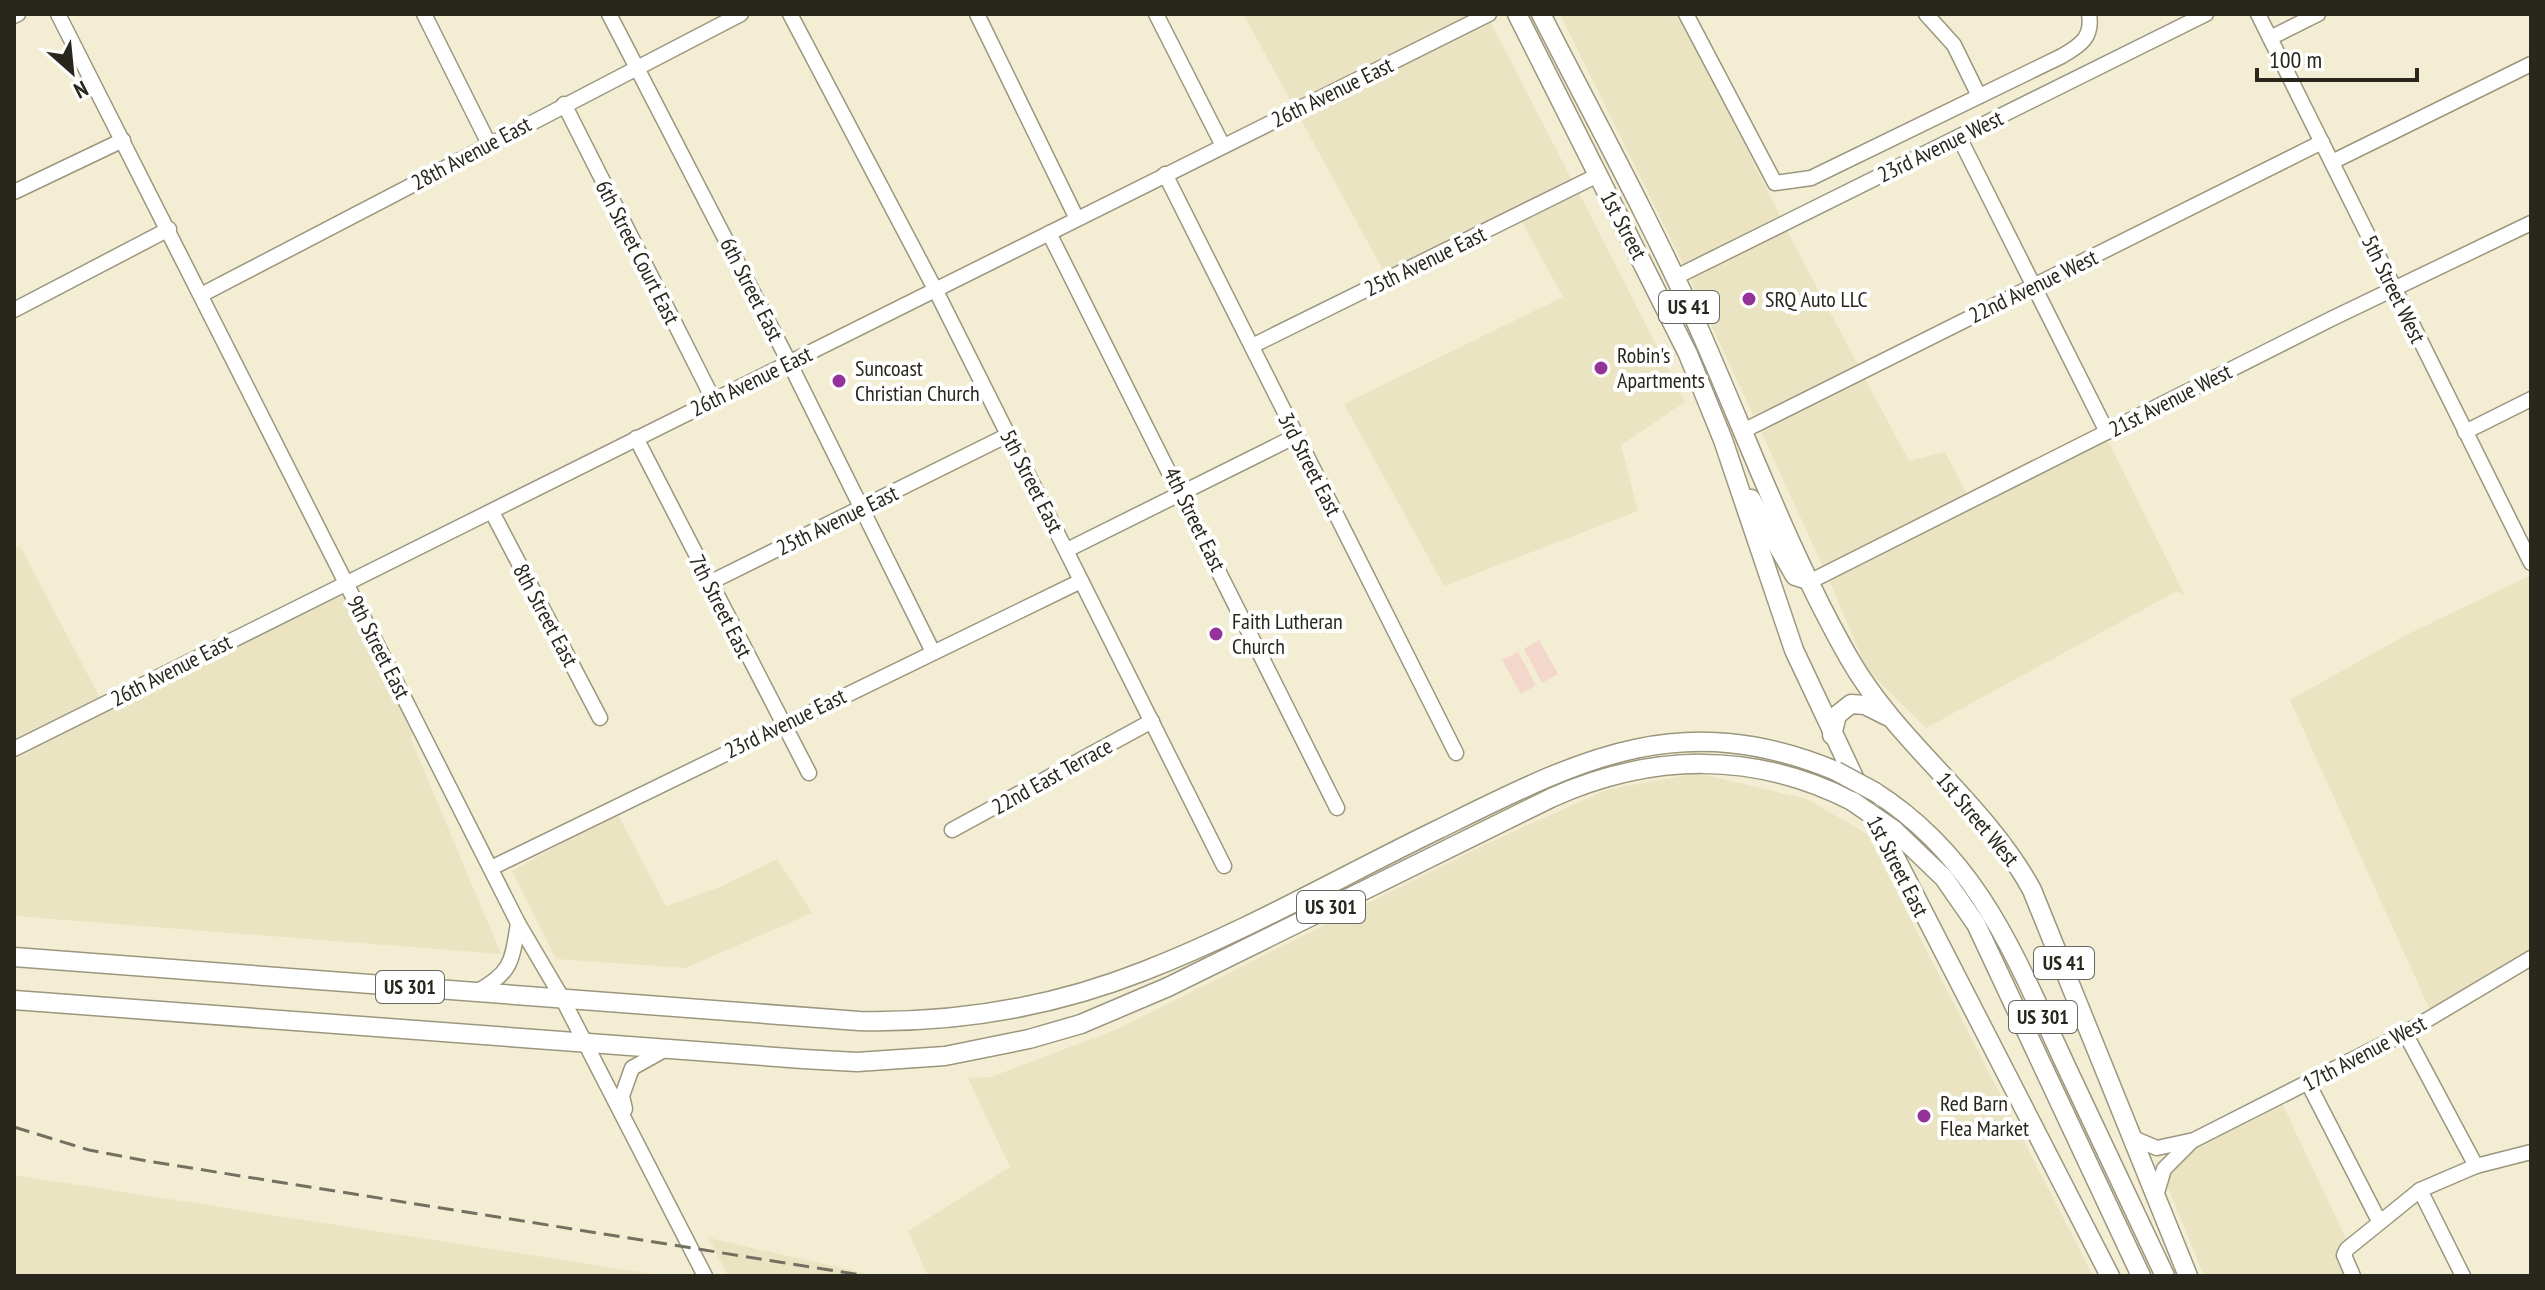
<svg xmlns="http://www.w3.org/2000/svg" width="2545" height="1290" font-family="'PT Sans Narrow',sans-serif">
<style>
.built{fill:#ebe4c2}
.green{fill:#f3d7cb}
.lines{fill:none;stroke-linecap:round;stroke-linejoin:round}
.minor-casing{stroke:#9b967d;stroke-width:17}
.major-casing{stroke:#9b967d;stroke-width:21}
.minor{stroke:#fff;stroke-width:14}
.major{stroke:#fff;stroke-width:18}
.rail{stroke:#747061;stroke-width:3;stroke-dasharray:16 8;stroke-linecap:butt}
.major-bridge-casing{stroke:#9b967d;stroke-width:21;stroke-linecap:butt}
.major-bridge{stroke:#fff;stroke-width:18}
.poi-dot{fill:#94339a;stroke:#fff;stroke-width:3}
.labels{text-anchor:middle;stroke-width:8;stroke-linejoin:round;paint-order:stroke}
.shield{fill:#fff;stroke:#686761;stroke-width:2}
.shield-label{font-size:20px;font-weight:bold;fill:#28261d}
.street-label{font-size:22px;fill:#28261d;stroke:#fff}
.poi-label{font-size:22px;fill:#28261d;stroke:#fff;text-anchor:start}
</style>
<rect width="100%" height="100%" fill="#f3edd3"/>
<!-- built -->
<g class="built">
<path d="M1251 14H1471L1293 105 1245 17Z"/>
<path d="M1560 14H1680L1781 218 1684 266Z"/>
<path d="M1489 19 1573 182 1385 274 1299 116Z"/>
<path d="M1579 193 1685 402 1621 445 1638 511 1444 586 1344 404 1563 297 1521 220Z"/>
<path d="M1786 229 1858 365 1754 417 1689 277Z"/>
<path d="M1864 377 1909 461 1945 452 1968 496 1824 569 1760 429Z"/>
<path d="M2108 441 2185 596 2177 591 1926 728 1867 670 1829 580Z"/>
<path d="M20 546 100 698 14 742V549Z"/>
<path d="M2531 575V950L2430 1010 2290 700 2406 635Z"/>
<path d="M344 590 417 733 410 737 501 954 14 916V756Z"/>
<path d="M1697 773 1807 799 1867 834 2093 1276H928L908 1231 1010 1167 968 1078 991 1077 1115 1030 1484 845 1606 790Z"/>
<path d="M617 813 666 906 720 887 777 859 812 913 685 968 556 959 512 871Z"/>
<path d="M2282 1103 2347 1241 2336 1257 2347 1276H2204L2164 1178 2197 1146Z"/>
<path d="M14 1175 666 1276H14Z"/>
<path d="M709 1238 877 1276H728Z"/>
</g>
<!-- green -->
<g class="green">
<path d="M1539 640 1558 674 1542 683 1524 649Z"/>
<path d="M1518 652 1536 685 1521 694 1502 660Z"/>
</g>
<g class="lines">
<defs>
<g id="minor">
<path d="M58 14 518 923 561 996 705 1276"/>
<path d="M424 14 489 144"/>
<path d="M609 14 789 362 933 652"/>
<path d="M790 14 936 291 1224 866"/>
<path d="M977 14 1077 219"/>
<path d="M1156 14 1223 146"/>
<path d="M1686 14 1775 183 1811 178 2062 56C2081 45 2093 37 2089 14"/>
<path d="M1926 14 1954 45 1979 96"/>
<path d="M2258 14 2531 563"/>
<path d="M14 16 18 14"/>
<path d="M2270 38 2318 14"/>
<path d="M564 104 713 399"/>
<path d="M1959 137 2107 432"/>
<path d="M2332 162 2531 64"/>
<path d="M1165 174 1456 753"/>
<path d="M14 192 123 140"/>
<path d="M1049 233 1337 808"/>
<path d="M1674 278 2206 14"/>
<path d="M201 295 741 14"/>
<path d="M14 310 169 229"/>
<path d="M1252 346 1598 175"/>
<path d="M1745 430 2322 142"/>
<path d="M2465 432 2531 399"/>
<path d="M636 438 809 773"/>
<path d="M492 512 600 718"/>
<path d="M1067 550 1296 436"/>
<path d="M1811 581 2331 319 2531 223"/>
<path d="M709 583 1008 435"/>
<path d="M14 749 1489 14"/>
<path d="M952 830 1152 721"/>
<path d="M491 868 1081 581"/>
<path d="M476 992C512 973 512 961 518 923"/>
<path d="M2405 1033 2476 1166"/>
<path d="M2308 1083 2379 1221"/>
<path d="M625 1109 622 1096 632 1068 666 1049"/>
<path d="M2133 1138 2157 1148 2194 1140 2405 1033 2531 958"/>
<path d="M2420 1190 2463 1276"/>
<path d="M2156 1196 2164 1169 2190 1143"/>
<path d="M2353 1276 2344 1255 2347 1249 2420 1190 2476 1166 2531 1152"/>
</g>
<g id="major">
<path d="M1517 14 1688 354 1723 440 1794 650 1860 790"/>
<path d="M1541 14C1593 116 1649 218 1696 322 1746 434 1788 551 1849 658 1898 744 1985 803 2032 890L2188 1276"/>
<path d="M1751 499 1795 576 1811 581"/>
<path d="M1832 735 1837 715 1851 704 1865 705 1887 716"/>
<path d="M1875 792C1980 859 2016 959 2066 1066 2099 1136 2132 1206 2165 1276"/>
<path d="M1872 812 2110 1276"/>
<path d="M1894 830 1944 878 1976 924 2141 1276"/>
<path d="M14 957 859 1021C957 1023 1053 1007 1144 971 1245 932 1342 876 1439 829 1579 760 1679 706 1836 771"/>
<path d="M14 1000 803 1059 857 1062 945 1056 1029 1039 1081 1024 1168 987 1551 798C1651 753 1754 751 1852 801"/>
</g>
</defs>
<!-- minor casing -->
<use href="#minor" class="minor-casing"/>
<!-- major casing -->
<use href="#major" class="major-casing"/>
<!-- minor -->
<use href="#minor" class="minor"/>
<!-- major -->
<use href="#major" class="major"/>
<!-- rail -->
<path class="rail" d="M14 1127 89 1150 147 1161 867 1276"/>
<defs>
<g id="major-bridge">
<path d="M1836 771 1875 792"/>
<path d="M1852 801 1894 830"/>
</g>
</defs>
<!-- major-bridge casing -->
<use href="#major-bridge" class="major-bridge-casing"/>
<!-- major-bridge -->
<use href="#major-bridge" class="major-bridge"/>
</g>
<!-- markers -->
<g class="poi-dot">
<circle cx="1749" cy="299" r="8"/>
<circle cx="1601" cy="368" r="8"/>
<circle cx="839" cy="381" r="8"/>
<circle cx="1216" cy="634" r="8"/>
<circle cx="1924" cy="1116" r="8"/>
</g>
<g class="labels">
<!-- shield labels -->
<g class="shield">
<rect x="1659" y="291" width="60" height="32" rx="6"/>
<rect x="1297" y="891" width="68" height="32" rx="6"/>
<rect x="2034" y="947" width="60" height="32" rx="6"/>
<rect x="376" y="971" width="68" height="32" rx="6"/>
<rect x="2009" y="1001" width="68" height="32" rx="6"/>
</g>
<g class="shield-label">
<text x="1689" y="314">US 41</text>
<text x="1331" y="914">US 301</text>
<text x="2064" y="970">US 41</text>
<text x="410" y="994">US 301</text>
<text x="2043" y="1024">US 301</text>
</g>
<!-- street labels -->
<g class="street-label">
<text transform="translate(1332 92) rotate(-26)" y="8">26th Avenue East</text>
<text transform="translate(1940 146) rotate(-26)" y="8">23rd Avenue West</text>
<text transform="translate(471 153) rotate(-28)" y="8">28th Avenue East</text>
<text transform="translate(1624 225) rotate(62)" y="8">1st Street</text>
<text transform="translate(638 252) rotate(63)" y="8">6th Street Court East</text>
<text transform="translate(1425 261) rotate(-26)" y="8">25th Avenue East</text>
<text transform="translate(2033 286) rotate(-26)" y="8">22nd Avenue West</text>
<text transform="translate(752 289) rotate(63)" y="8">6th Street East</text>
<text transform="translate(2394 289) rotate(64)" y="8">5th Street West</text>
<text transform="translate(751 381) rotate(-26)" y="8">26th Avenue East</text>
<text transform="translate(2170 400) rotate(-27)" y="8">21st Avenue West</text>
<text transform="translate(1310 464) rotate(63)" y="8">3rd Street East</text>
<text transform="translate(1032 481) rotate(63)" y="8">5th Street East</text>
<text transform="translate(1195 519) rotate(64)" y="8">4th Street East</text>
<text transform="translate(837 520) rotate(-26)" y="8">25th Avenue East</text>
<text transform="translate(721 606) rotate(63)" y="8">7th Street East</text>
<text transform="translate(546 615) rotate(62)" y="8">8th Street East</text>
<text transform="translate(379 647) rotate(63)" y="8">9th Street East</text>
<text transform="translate(171 670) rotate(-27)" y="8">26th Avenue East</text>
<text transform="translate(785 723) rotate(-26)" y="8">23rd Avenue East</text>
<text transform="translate(1052 776) rotate(-29)" y="8">22nd East Terrace</text>
<text transform="translate(1978 819) rotate(50)" y="8">1st Street West</text>
<text transform="translate(1898 866) rotate(63)" y="8">1st Street East</text>
<text transform="translate(2364 1053) rotate(-28)" y="8">17th Avenue West</text>
</g>
<!-- poi labels -->
<g class="poi-label">
<text x="1765" y="307">SRQ Auto LLC</text>
<text x="1617" y="363">Robin's<tspan x="1617" dy="25">Apartments</tspan></text>
<text x="855" y="376">Suncoast<tspan x="855" dy="25">Christian Church</tspan></text>
<text x="1232" y="629">Faith Lutheran<tspan x="1232" dy="25">Church</tspan></text>
<text x="1940" y="1111">Red Barn<tspan x="1940" dy="25">Flea Market</tspan></text>
</g>
</g>
<!-- border -->
<rect width="2545" height="1290" fill="none" stroke="#28261d" stroke-width="32"/>
<!-- north arrow -->
<g transform="translate(72 72) rotate(153)" stroke="#ffffff" stroke-width="6" paint-order="stroke">
<path d="M0-6L14 30L0 20L-14 30Z" fill="#28261d"/>
<text y="-12" font-size="22" font-weight="bold" text-anchor="middle" fill="#28261d">N</text>
</g>
<!-- scale -->
<path d="M2257 68v12h160v-12" fill="none" stroke="#28261d" stroke-width="4"/>
<text x="2269" y="68" font-size="24" fill="#28261d" stroke="#ffffff" stroke-width="6" paint-order="stroke">100 m</text>
</svg>
